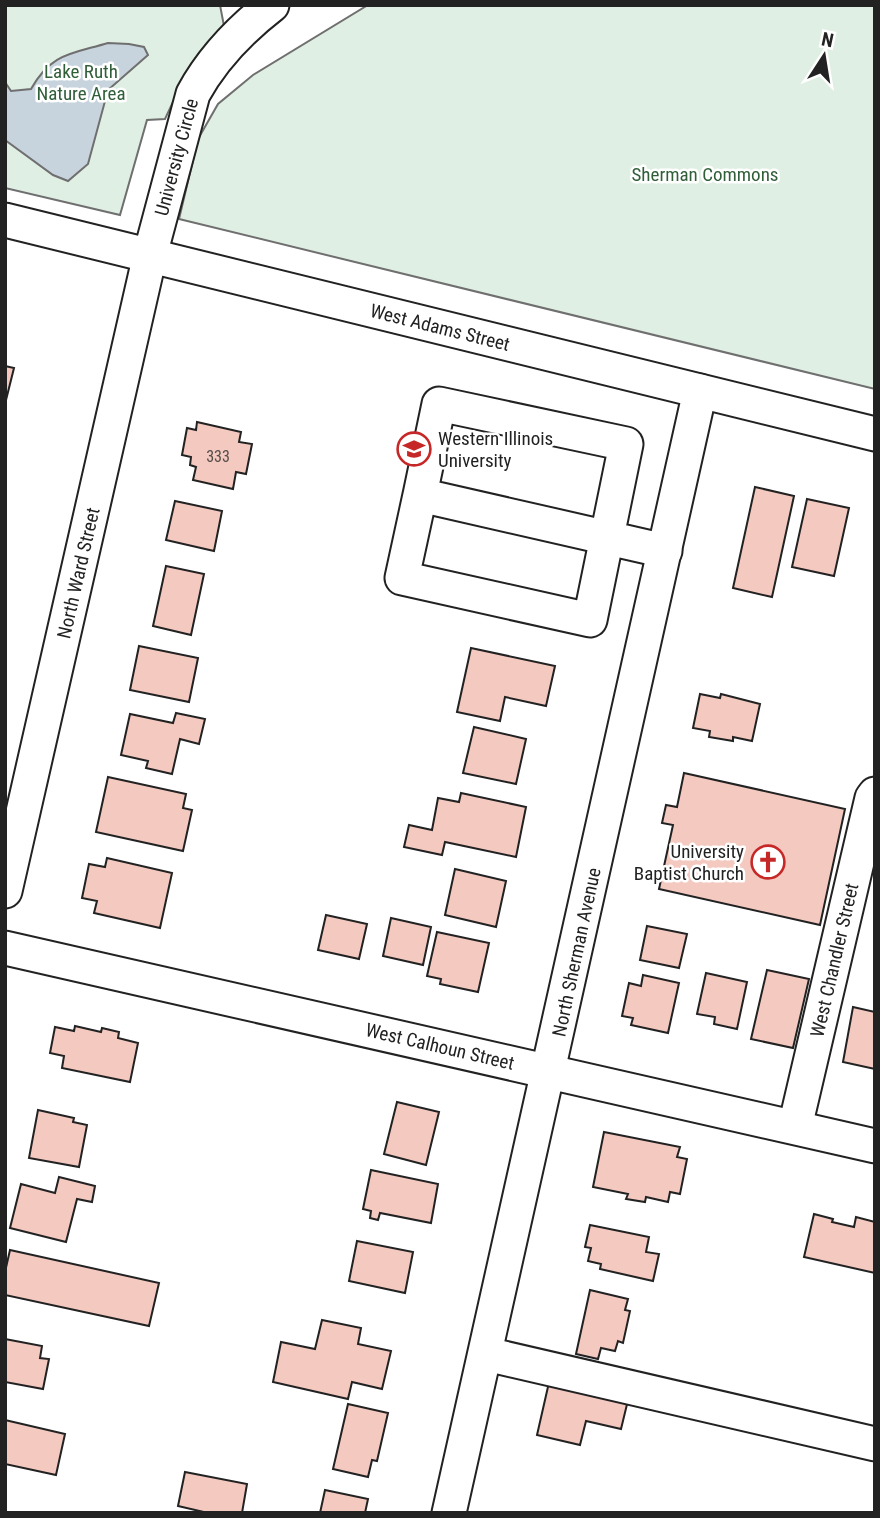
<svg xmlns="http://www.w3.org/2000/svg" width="880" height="1518" font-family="'Roboto Condensed',sans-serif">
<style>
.green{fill:#e0efe3;stroke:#6f6f6f;stroke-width:2}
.water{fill:#c7d3dd;stroke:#6f6f6f;stroke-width:2}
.building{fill:#f3c9c0;stroke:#222;stroke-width:2}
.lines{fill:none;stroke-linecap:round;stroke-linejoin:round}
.minor-casing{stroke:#222;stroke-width:37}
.minor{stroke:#fff;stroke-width:33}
.labels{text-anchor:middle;stroke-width:5;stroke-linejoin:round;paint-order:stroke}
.number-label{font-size:16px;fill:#564c4a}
.park-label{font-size:19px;fill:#2f5e38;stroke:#fff}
.street-label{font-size:19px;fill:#222;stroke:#fff}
.poi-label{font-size:19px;fill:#222;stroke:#fff;text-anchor:start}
</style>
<rect width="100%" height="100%" fill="#fff"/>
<!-- green -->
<g class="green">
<path d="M5 5H220L224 26 181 85 165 119 147 120 120 215 5 188Z"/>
<path d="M368 5H875V389L179 219 198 139 218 104 253 75Z"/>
</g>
<!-- water -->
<path class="water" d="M108 43 129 44 144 47 148 55 108 90 88 164 68 181 53 175 5 140V82L11 91 31 89C51 53 71 54 108 43Z"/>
<!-- building -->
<g class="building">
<path d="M5 366 14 368 5 404Z"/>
<path d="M197 422 241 432 239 442 252 444 246 474 236 472 233 489 193 480 196 467 190 465 191 457 182 455 187 428 196 430Z"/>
<path d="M755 487 794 496 772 597 733 588Z"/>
<path d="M807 499 849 508 834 576 792 567Z"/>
<path d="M175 501 222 511 214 551 166 540Z"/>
<path d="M166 566 204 574 191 635 153 626Z"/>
<path d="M139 646 198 658 189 702 130 690Z"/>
<path d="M471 648 555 666 546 706 505 697 500 721 457 712Z"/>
<path d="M700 694 720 698 721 694 760 704 752 741 733 737V741L709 737 710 731 693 728Z"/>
<path d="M176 713 205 719 199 744 180 739 172 774 146 768 148 761 121 755 130 714 173 723Z"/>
<path d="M474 727 526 739 516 784 463 773Z"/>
<path d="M684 773 845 809 820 925 659 889 673 825 662 823 666 805 677 807Z"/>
<path d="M108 777 186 794 183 808 192 810 183 851 96 832Z"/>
<path d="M461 793 526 807 516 857 445 842 442 855 404 847 409 825 432 830 438 798 459 802Z"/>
<path d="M107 858 172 873 160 928 94 913 97 901 82 898 89 864 105 867Z"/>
<path d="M455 869 506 881 496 927 445 915Z"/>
<path d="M326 915 367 924 359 959 318 950Z"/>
<path d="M391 918 431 927 423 965 383 956Z"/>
<path d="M647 926 687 934 679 968 640 960Z"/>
<path d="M437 932 489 943 478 992 440 984 441 979 427 976Z"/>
<path d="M767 970 809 979 793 1048 751 1039Z"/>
<path d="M706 973 747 982 737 1029 714 1024 715 1017 697 1014Z"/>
<path d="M643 975 679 983 668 1033 631 1025 633 1018 622 1016 629 983 641 986Z"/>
<path d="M853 1007 875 1012V1069L843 1062Z"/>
<path d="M75 1026 101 1032 102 1028 119 1032 118 1038 138 1043 130 1082 62 1068 64 1056 50 1053 55 1027 74 1031Z"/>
<path d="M397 1102 439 1112 426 1165 384 1154Z"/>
<path d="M38 1110 74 1118 73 1122 87 1125 79 1167 29 1158Z"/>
<path d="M604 1132 680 1147 677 1157 687 1159 680 1194 670 1192 668 1202 646 1197 645 1202 626 1199 628 1194 593 1187Z"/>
<path d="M371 1170 438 1184 431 1223 380 1213 378 1220 370 1218 371 1211 363 1209Z"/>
<path d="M59 1177 95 1186 92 1202 77 1199 66 1242 10 1228 21 1184 55 1193Z"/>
<path d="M814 1214 833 1219 832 1222 854 1227 856 1217 875 1222V1273L804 1257Z"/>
<path d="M590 1225 649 1237 646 1252 659 1254 653 1281 600 1269 601 1264 588 1261 591 1248 585 1247Z"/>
<path d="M357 1241 413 1252 405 1293 349 1281Z"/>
<path d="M10 1250 159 1283 149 1326 5 1295V1272Z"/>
<path d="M590 1290 628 1299 625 1310 630 1311 623 1343 618 1341 615 1351 601 1348 598 1359 576 1354Z"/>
<path d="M322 1320 361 1328 358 1344 391 1351 382 1389 352 1382 348 1399 273 1382 281 1342 315 1349Z"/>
<path d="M5 1339 42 1346 40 1358 49 1359 43 1389 5 1382Z"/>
<path d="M550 1378 629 1396 621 1429 586 1421 580 1445 537 1435Z"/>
<path d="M348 1404 388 1413 377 1461 372 1460 368 1477 333 1469Z"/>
<path d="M5 1420 65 1434 56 1475 5 1464Z"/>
<path d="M185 1472 247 1484 242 1513H208L178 1506Z"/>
<path d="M325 1490 368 1499 365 1513H320Z"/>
</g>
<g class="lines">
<defs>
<g id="minor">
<path d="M5 220 875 434"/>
<path d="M420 495 402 578 590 620 626 444 439 404 420 495 665 551"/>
<path d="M5 891 150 255 193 94C212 59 241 29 272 5"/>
<path d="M5 948 875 1146"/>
<path d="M795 1127 872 798 875 794"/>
<path d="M486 1354 875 1444"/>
<path d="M449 1513 700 391"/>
</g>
</defs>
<!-- minor casing -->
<use href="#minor" class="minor-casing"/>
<!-- minor -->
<use href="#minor" class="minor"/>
</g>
<!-- icons -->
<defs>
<symbol id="university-ring" viewBox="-11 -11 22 22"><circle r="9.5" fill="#fff" stroke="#c62828" stroke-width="1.5"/><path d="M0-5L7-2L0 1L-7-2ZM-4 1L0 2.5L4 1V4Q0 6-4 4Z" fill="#c62828"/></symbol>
<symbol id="church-ring" viewBox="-11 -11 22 22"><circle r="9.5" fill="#fff" stroke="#c62828" stroke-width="1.5"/><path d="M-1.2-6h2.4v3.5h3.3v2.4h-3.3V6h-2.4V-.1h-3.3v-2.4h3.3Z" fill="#c62828"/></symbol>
</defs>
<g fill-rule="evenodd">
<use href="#university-ring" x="395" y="430" width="38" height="38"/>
<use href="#church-ring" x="749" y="843" width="38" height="38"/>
</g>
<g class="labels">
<!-- number labels -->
<g class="number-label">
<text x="218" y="462">333</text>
</g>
<!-- park labels -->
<g class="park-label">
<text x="81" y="78">Lake Ruth<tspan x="81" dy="22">Nature Area</tspan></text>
<text x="705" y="181">Sherman Commons</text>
</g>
<!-- street labels -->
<g class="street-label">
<text transform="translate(176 157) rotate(-75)" y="7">University Circle</text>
<text transform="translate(440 327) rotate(14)" y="7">West Adams Street</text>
<text transform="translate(78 573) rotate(-77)" y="7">North Ward Street</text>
<text transform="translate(576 952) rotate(-78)" y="7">North Sherman Avenue</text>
<text transform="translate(834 960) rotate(-77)" y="7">West Chandler Street</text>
<text transform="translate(440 1046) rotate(13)" y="7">West Calhoun Street</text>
</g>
<!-- poi labels -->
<g class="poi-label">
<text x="438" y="445">Western Illinois<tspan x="438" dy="22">University</tspan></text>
<text x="744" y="858" text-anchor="end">University<tspan x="744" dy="22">Baptist Church</tspan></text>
</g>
</g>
<!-- border -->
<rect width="880" height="1518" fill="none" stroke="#222222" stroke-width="14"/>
<!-- north arrow -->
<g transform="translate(824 56) rotate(12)" stroke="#ffffff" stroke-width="5" paint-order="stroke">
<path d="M0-5L12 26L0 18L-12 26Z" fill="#222222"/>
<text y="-10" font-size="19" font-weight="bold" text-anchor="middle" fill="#222222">N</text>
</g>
</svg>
